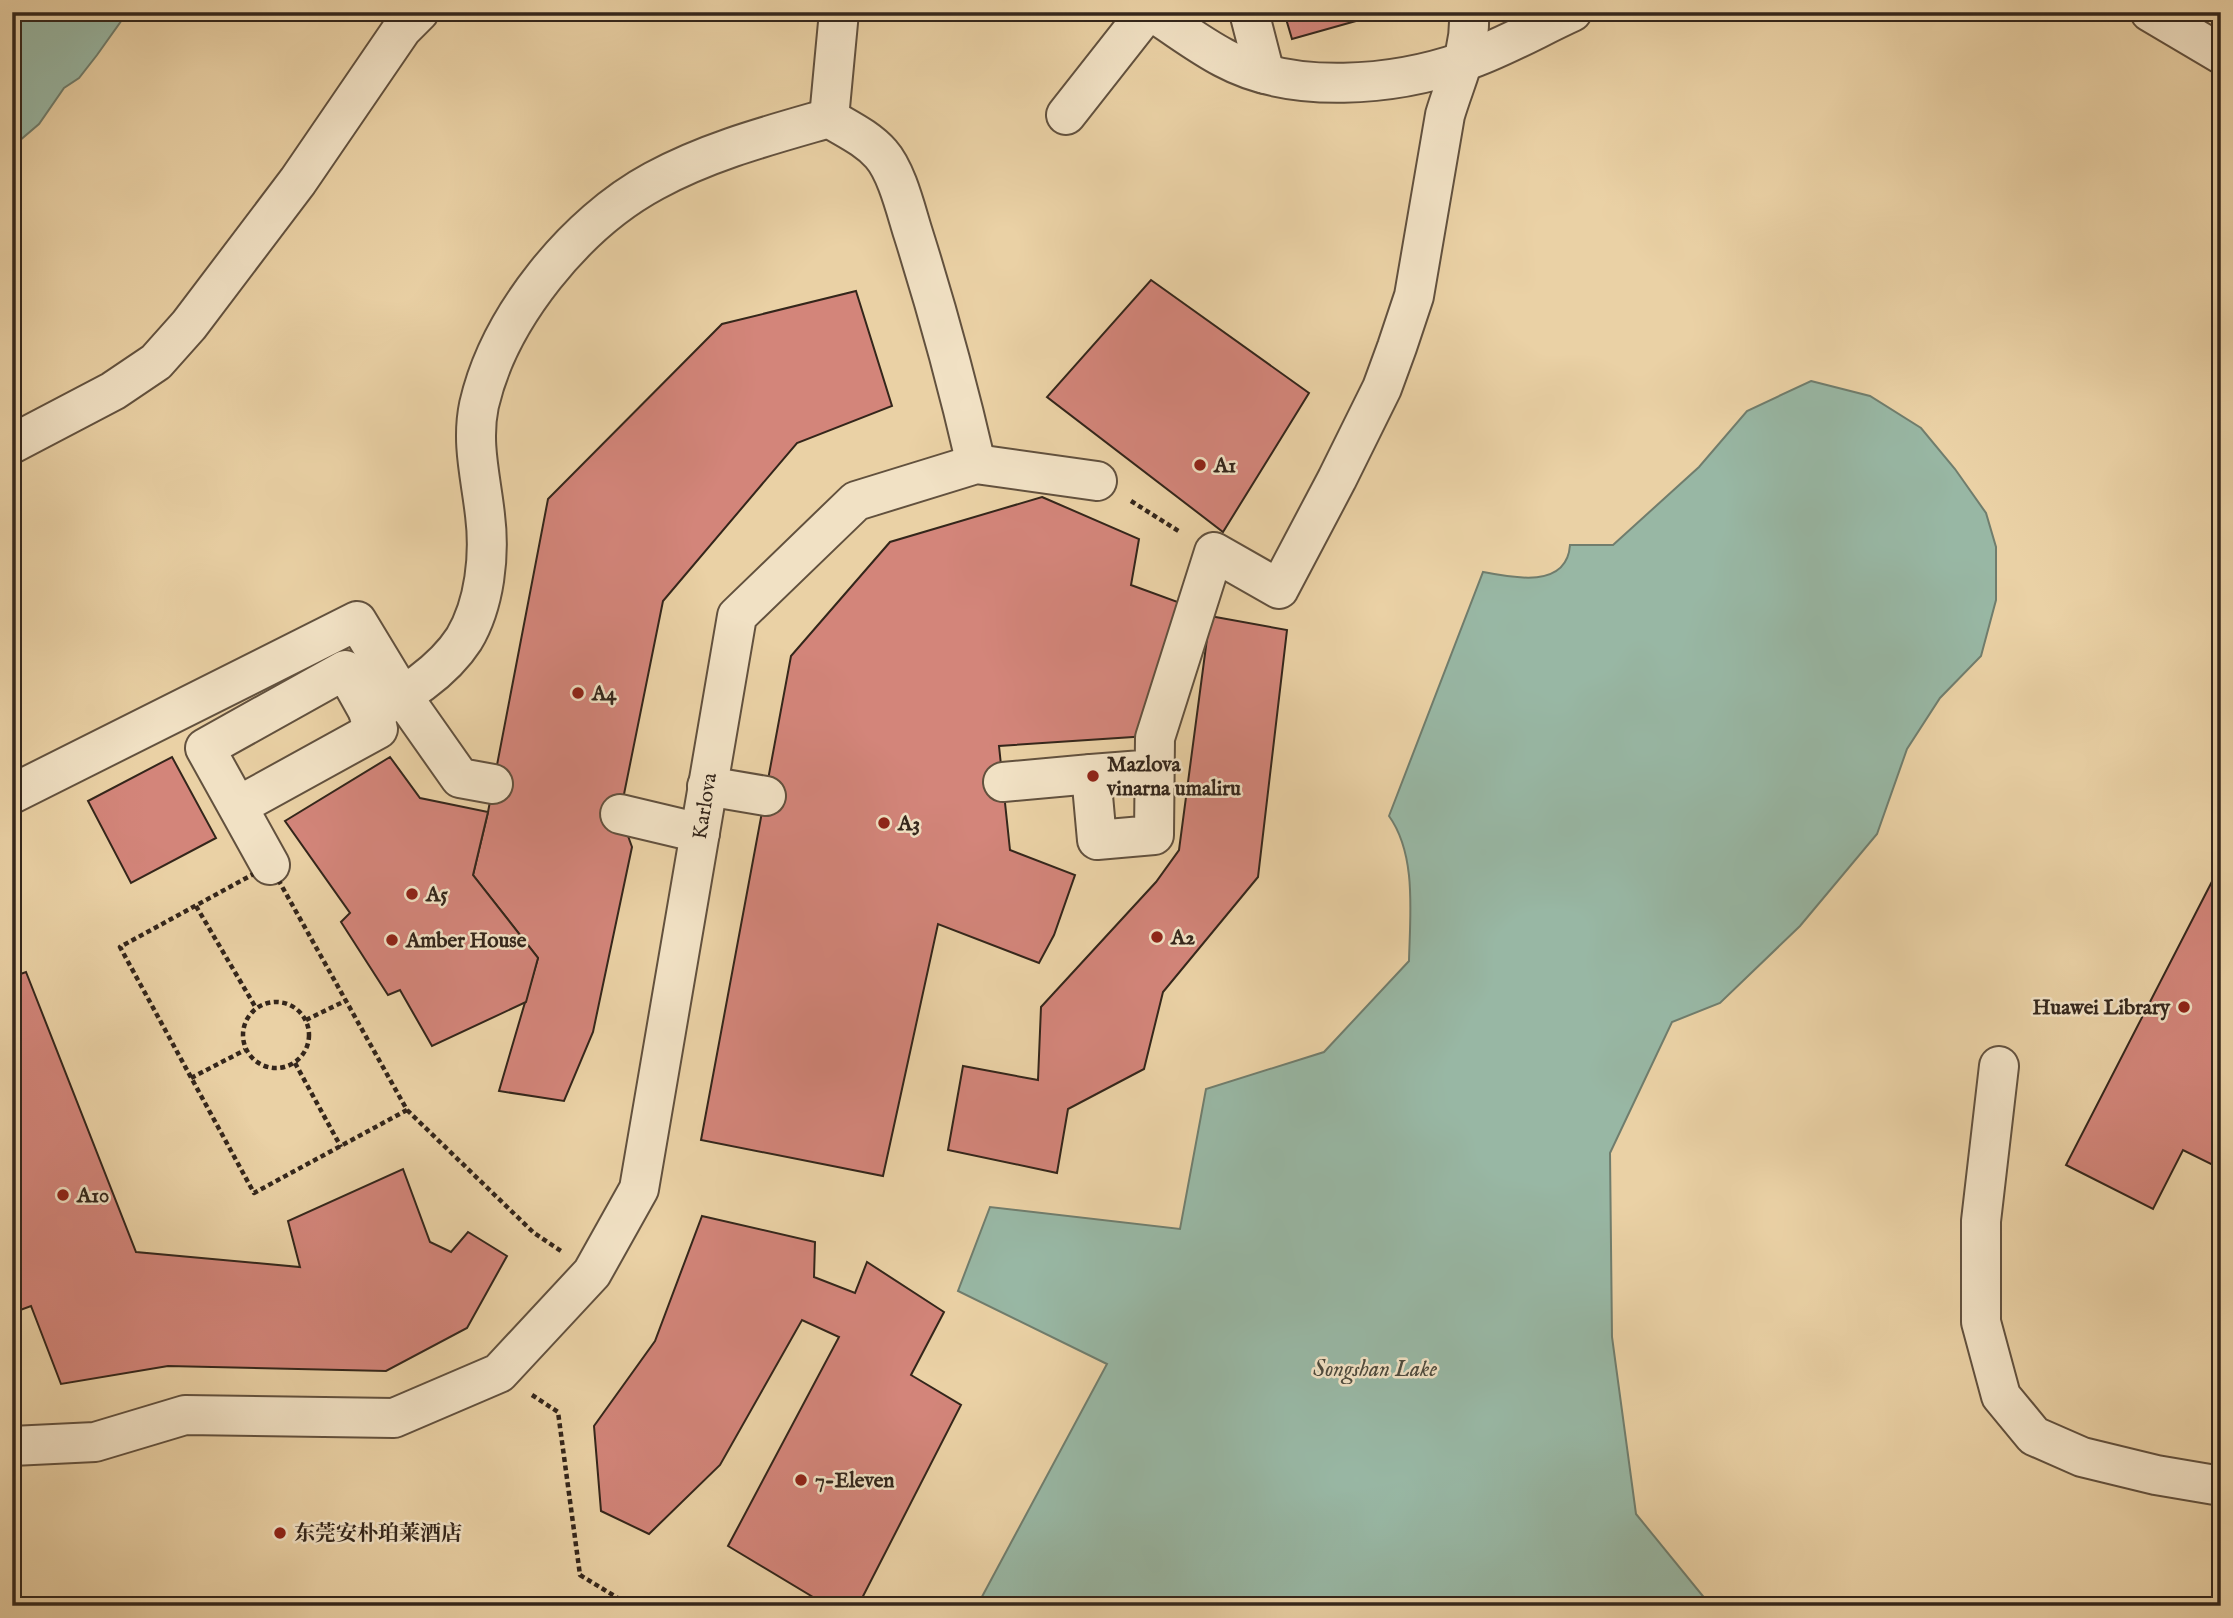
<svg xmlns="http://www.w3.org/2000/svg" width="2233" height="1618" font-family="'IM FELL English','Noto Serif SC',serif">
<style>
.water{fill:#98b7a4;stroke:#707d6d;stroke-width:2}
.building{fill:#d3857a;stroke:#34261b;stroke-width:2}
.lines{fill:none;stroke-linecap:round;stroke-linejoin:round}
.minor-casing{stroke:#62513e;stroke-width:42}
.path{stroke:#34261b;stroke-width:4.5;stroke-dasharray:5 3.5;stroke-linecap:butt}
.minor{stroke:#f1e1c4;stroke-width:38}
.poi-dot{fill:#8f2418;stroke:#f1e1c4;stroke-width:2.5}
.labels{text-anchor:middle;stroke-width:5;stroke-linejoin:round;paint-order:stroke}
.poi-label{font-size:21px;font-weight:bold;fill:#34261b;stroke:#f1e1c4;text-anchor:start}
.street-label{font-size:21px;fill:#34261b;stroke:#f1e1c4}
.water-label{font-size:23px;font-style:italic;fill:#4d4a3d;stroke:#f1e1c4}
</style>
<rect width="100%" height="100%" fill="#ead1a5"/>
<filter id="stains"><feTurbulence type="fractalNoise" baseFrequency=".00286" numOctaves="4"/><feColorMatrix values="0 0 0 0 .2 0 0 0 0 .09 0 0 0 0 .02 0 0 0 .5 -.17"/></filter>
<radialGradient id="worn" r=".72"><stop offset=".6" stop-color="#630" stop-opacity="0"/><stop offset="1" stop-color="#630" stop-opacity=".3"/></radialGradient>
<!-- water -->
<g class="water">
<path d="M12 12H120L124 17 97 55 79 78 64 88 39 124 12 147Z"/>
<path d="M1811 381 1870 396 1921 428 1955 469 1986 513 1996 547V600L1981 656 1940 698 1907 749 1877 834 1800 926 1720 1003 1672 1022 1610 1153 1612 1337 1636 1514 1711 1606H977L1107 1364 958 1291 990 1207 1180 1229 1206 1089 1324 1052 1409 961C1410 915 1417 855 1389 816L1483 572C1513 578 1567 589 1570 545H1613L1699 467 1747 411Z"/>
</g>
<!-- building -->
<g class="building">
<path d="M1284 12H1361L1363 19 1292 39Z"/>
<path d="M1151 280 1309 393 1223 532 1047 397Z"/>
<path d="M856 291 892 406 797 443 663 601 620 814 632 847 593 1032 564 1101 499 1091 538 958 473 875 488 812 548 499 722 324Z"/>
<path d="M1042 497 1139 539 1131 585 1186 605 1148 736 999 746 1010 850 1075 875 1054 935 1039 963 938 924 883 1176 701 1140 791 656 890 542Z"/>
<path d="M1210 616 1287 630 1258 877 1163 992 1144 1069 1068 1109 1057 1173 948 1150 963 1066 1038 1080 1041 1007 1156 882 1179 850Z"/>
<path d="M172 757 216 838 131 883 88 801Z"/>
<path d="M390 757 420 798 488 812 473 875 538 958 526 1002 432 1046 400 990 388 995 341 922 350 913 285 821Z"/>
<path d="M2221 864V1169L2183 1150 2153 1209 2066 1165Z"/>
<path d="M26 972 136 1252 300 1267 288 1221 403 1169 430 1242 451 1252 468 1232 507 1256 467 1328 386 1371 168 1366 61 1384 31 1306 12 1313V977Z"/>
<path d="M702 1216 815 1242 814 1277 855 1293 867 1262 944 1312 911 1375 961 1405 858 1606H828L728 1546 839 1337 802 1320 720 1465 649 1534 601 1511 594 1426 655 1341Z"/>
</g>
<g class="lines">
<defs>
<g id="minor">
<path d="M1152 12C1176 27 1199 45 1224 58 1293 95 1394 86 1465 61 1501 49 1537 28 1572 12"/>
<path d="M1249 12 1265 74"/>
<path d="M2150 12 2221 54"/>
<path d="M1066 115 1147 12"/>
<path d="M829 118 839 12"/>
<path d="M12 444 113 391 156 362 189 325 298 181 402 29 419 12"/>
<path d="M369 715C404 696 442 673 464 639 485 604 490 555 485 515 481 478 471 443 479 405 499 317 576 223 654 181 709 151 770 135 829 118 847 129 867 138 881 154 897 172 906 211 913 233 937 309 958 386 976 464"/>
<path d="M1155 769 1091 774 1097 840 1154 835 1155 738 1214 552 1279 589 1337 479 1382 388 1397 347 1414 296 1445 115C1456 78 1471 51 1469 12"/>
<path d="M1003 782 1091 774"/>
<path d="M707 786 766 796"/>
<path d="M12 794 357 621 403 697 460 778 493 784"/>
<path d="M238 806 378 729 345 670 205 748 270 865"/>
<path d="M620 814 700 833"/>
<path d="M1999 1066 1981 1221V1322L2001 1396 2034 1436 2082 1457 2156 1475 2221 1486"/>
<path d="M12 1446 95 1442 185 1415 394 1418 499 1373 592 1273 639 1189 737 616 856 501 976 464 1097 481"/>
</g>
</defs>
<!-- minor casing -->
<use href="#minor" class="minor-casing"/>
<!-- path -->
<g class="path">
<path d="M1131 501 1180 532"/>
<path d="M270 865 407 1110 254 1193 120 947Z"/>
<path d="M196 906 256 1008"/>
<circle cx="276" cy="1035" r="33"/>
<path d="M306 1020 347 1000"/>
<path d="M295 1063 341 1147"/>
<path d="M191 1078 245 1050"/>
<path d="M407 1110 534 1233 561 1251"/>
<path d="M532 1395 558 1412 580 1575 631 1606"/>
</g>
<!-- minor -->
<use href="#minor" class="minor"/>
</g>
<!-- markers -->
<g class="poi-dot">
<circle cx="1200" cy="465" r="7"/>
<circle cx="578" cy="693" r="7"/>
<circle cx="1093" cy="776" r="7"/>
<circle cx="884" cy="823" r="7"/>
<circle cx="412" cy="894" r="7"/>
<circle cx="1157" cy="937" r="7"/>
<circle cx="392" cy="940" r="7"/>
<circle cx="2184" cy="1007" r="7"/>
<circle cx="63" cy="1195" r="7"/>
<circle cx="801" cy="1480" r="7"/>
<circle cx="280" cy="1533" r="7"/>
</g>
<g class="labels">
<!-- poi labels -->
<g class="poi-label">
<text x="1214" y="472">A1</text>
<text x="592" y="700">A4</text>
<text x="1107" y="771">Mazlova<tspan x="1107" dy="24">vinarna umaliru</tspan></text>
<text x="898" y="830">A3</text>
<text x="426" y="901">A5</text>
<text x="1171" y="944">A2</text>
<text x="406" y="947">Amber House</text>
<text x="2170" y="1014" text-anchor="end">Huawei Library</text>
<text x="77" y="1202">A10</text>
<text x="815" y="1487">7-Eleven</text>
<text x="294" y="1540">东莞安朴珀莱酒店</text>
</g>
<!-- street labels -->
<g class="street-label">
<text transform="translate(704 806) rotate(-81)" y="7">Karlova</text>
</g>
<!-- water labels -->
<g class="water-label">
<text x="1375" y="1376">Songshan Lake</text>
</g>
</g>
<!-- margin -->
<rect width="2233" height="1618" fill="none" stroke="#ead1a5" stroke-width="42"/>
<rect x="14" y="14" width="2205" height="1590" fill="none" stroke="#34261b" stroke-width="3.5"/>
<rect x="21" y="21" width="2191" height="1576" fill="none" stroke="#34261b" stroke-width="2"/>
<rect width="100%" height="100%" filter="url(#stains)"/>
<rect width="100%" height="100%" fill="url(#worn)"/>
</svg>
